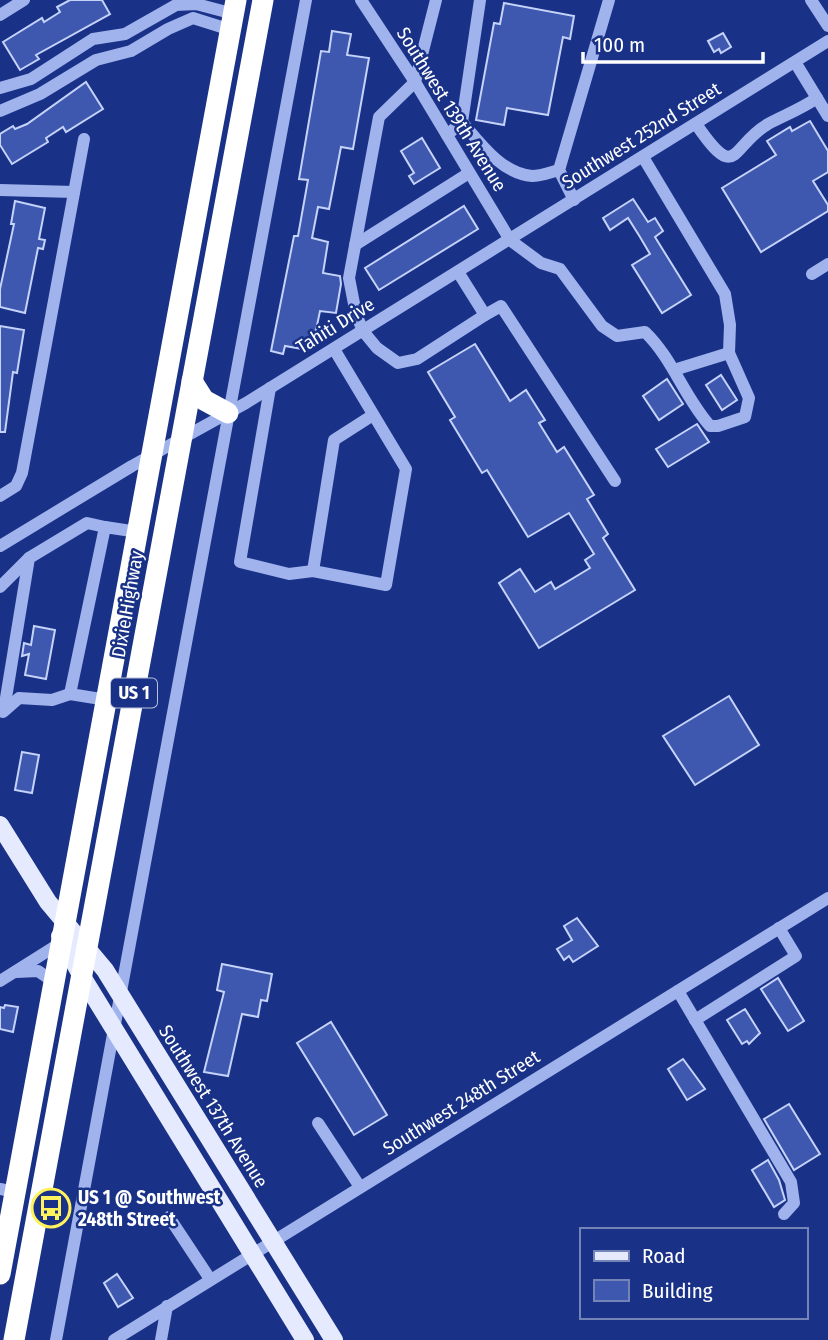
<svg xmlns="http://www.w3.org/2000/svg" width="828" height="1340" font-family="'Fira Sans Condensed',sans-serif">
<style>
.building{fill:#3d58ae;stroke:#c5d2f9;stroke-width:2}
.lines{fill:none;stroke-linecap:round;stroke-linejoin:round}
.minor{stroke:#a0b3ed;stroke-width:12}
.major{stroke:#e6eaff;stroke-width:18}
.highway{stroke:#fff;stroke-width:21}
.labels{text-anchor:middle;stroke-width:5;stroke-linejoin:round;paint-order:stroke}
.shield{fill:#193287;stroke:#bac2db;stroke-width:2}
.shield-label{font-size:18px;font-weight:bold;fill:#fff}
.street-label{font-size:19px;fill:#fff;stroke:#193287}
.poi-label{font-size:19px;font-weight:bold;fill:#fff;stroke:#193287;text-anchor:start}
</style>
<rect width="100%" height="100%" fill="#193287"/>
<!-- building -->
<g class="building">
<path d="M70 0H102L110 14 36 55 39 59 20 70 3 42 42 18 44 22 60 12 57 7Z"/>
<path d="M504 3 574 16 570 39 563 37 548 115 507 108 504 125 476 120 494 23 500 24Z"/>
<path d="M332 31 351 34 347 55 369 58 353 149 341 147 329 209 318 207 312 238 328 242 323 273 340 276 341 284 336 313 320 311 315 335 311 334 308 350 285 346 283 354 271 351 294 236H298L308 180 299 179 321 51 329 52Z"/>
<path d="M723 33 731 47 721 53 719 49 714 52 708 41Z"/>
<path d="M86 82 103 109 66 132 63 127 46 138 48 142 12 164 0 145V134L13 126 15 129 27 124Z"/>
<path d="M810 121 828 151V172L813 181 828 205V211L761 252 722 188 776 155 767 141 790 127 792 131Z"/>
<path d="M422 138 440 168 414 184 409 176 414 173 401 151Z"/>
<path d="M633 199 648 222 655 218 663 231 655 237 691 295 662 313 632 265 650 254 640 237 628 218 610 230 603 218Z"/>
<path d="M15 201 45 208 39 239 45 240 43 249 38 248 25 313 0 307V289L14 224H11Z"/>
<path d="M464 206 478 229 379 290 365 268Z"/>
<path d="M0 326 24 330 17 373 13 372 5 432H0Z"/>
<path d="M475 344 510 401 526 390 545 420 539 423 557 452 564 447 594 495 587 499 608 534 603 538 635 590 539 648 499 583 520 569 535 592 551 582 555 589 590 568 585 560 594 554 569 513 528 537 487 470 482 473 450 420 455 417 428 372Z"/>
<path d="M721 375 737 400 722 410 706 385Z"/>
<path d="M667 379 683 404 659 420 643 396Z"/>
<path d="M697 424 709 442 668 467 656 449Z"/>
<path d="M34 626 55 630 46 679 25 675 29 654 22 656 24 643 31 645Z"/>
<path d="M729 696 759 745 695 785 663 736Z"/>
<path d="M22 752 39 755 32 793 15 790Z"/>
<path d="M577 918 598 946 573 962 569 956 564 960 557 949 572 940 564 926Z"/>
<path d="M222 964 272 974 267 1001 261 1000 258 1017 242 1014 228 1076 204 1072 224 992 217 990Z"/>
<path d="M778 978 804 1021 788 1031 761 989Z"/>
<path d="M5 1005 18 1007 13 1032 0 1029V1007L4 1008Z"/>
<path d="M745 1009 760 1033 749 1044 747 1041 742 1044 727 1020Z"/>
<path d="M331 1022 387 1115 354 1135 297 1043Z"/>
<path d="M683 1059 705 1089 687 1100 668 1069Z"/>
<path d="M789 1104 820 1154 794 1170 764 1119Z"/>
<path d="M768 1160 779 1180 785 1200 774 1207 752 1170Z"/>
<path d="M117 1274 133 1298 118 1307 104 1283Z"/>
</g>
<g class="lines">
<!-- minor -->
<g class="minor">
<path d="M361 0 415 82 510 240 541 263 560 269 602 326 617 336 645 332C673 359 684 397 710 426H718L745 417 749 398 729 353 730 325 725 294 643 157"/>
<path d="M436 0 415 82 379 117 349 278 356 314 363 331 377 348 398 363 417 359 485 315"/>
<path d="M811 0 828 26"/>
<path d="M0 15 24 0"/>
<path d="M795 62 828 116"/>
<path d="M0 88 31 79 93 39 125 34 176 5 196 4 234 14"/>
<path d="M0 111 40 94 96 60 131 51 168 29 193 18 231 30"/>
<path d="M462 122C479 142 502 174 532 176 540 176 551 172 559 170"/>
<path d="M696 124C738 185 730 146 768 124 785 115 801 109 817 98"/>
<path d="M447 135 462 122 480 0"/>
<path d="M0 190 74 192"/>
<path d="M574 200 559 170 609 0"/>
<path d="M355 245 469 173"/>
<path d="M458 272 485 315 501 306 615 481"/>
<path d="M812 274 828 264"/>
<path d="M334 349 406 469 386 585 313 571 334 440 373 415"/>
<path d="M674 370 729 353"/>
<path d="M270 388 240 562 289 574 313 571"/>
<path d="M0 496 16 486 22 473 84 139"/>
<path d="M0 546 132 466 246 403 828 41"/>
<path d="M0 587 29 558"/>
<path d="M107 700 70 694 105 527 138 532"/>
<path d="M4 710 29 558 87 523 105 527"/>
<path d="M3 712 19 698 52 700 70 694"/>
<path d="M16 972 38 971 54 982"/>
<path d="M0 981 62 942"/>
<path d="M678 991 791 1182 794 1203 784 1214"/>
<path d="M695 1020 796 956 779 928"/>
<path d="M318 1123 360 1187"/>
<path d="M0 1189 15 1192"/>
<path d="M169 1217 210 1279"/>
<path d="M56 1340 306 0"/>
<path d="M114 1340 828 898"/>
<path d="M161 1340 167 1306"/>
</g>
<!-- major -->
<g class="major">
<path d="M0 825 48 902 105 970 334 1340"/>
<path d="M60 936 81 975 305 1340"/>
</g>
<!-- highway -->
<g class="highway">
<path d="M192 381 204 400 228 413"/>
<path d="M0 1274 236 0"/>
<path d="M14 1340 263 0"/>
</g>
</g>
<!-- icons -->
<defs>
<symbol id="bus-ring" viewBox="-11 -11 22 22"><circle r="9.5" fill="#193287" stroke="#fff25c" stroke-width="1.5"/><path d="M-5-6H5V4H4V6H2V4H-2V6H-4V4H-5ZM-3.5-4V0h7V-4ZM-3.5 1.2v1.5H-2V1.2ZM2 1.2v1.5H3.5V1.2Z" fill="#fff25c"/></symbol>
</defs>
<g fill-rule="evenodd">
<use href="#bus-ring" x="29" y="1186" width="44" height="44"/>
</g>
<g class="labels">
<!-- shield labels -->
<rect class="shield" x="111" y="678.5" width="46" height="29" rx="5"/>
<g class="shield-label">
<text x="134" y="699">US 1</text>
</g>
<!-- street labels -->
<g class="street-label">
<text transform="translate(452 109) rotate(58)" y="7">Southwest 139th Avenue</text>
<text transform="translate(641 135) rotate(-32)" y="7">Southwest 252nd Street</text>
<text transform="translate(335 325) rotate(-32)" y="7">Tahiti Drive</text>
<text transform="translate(127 604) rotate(-80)" y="7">Dixie Highway</text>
<text transform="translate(461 1102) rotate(-32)" y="7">Southwest 248th Street</text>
<text transform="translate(214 1106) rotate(58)" y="7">Southwest 137th Avenue</text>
</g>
<!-- poi labels -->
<g class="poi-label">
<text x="78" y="1204">US 1 @ Southwest<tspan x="78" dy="22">248th Street</tspan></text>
</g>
</g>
<!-- legend -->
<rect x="580" y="1228" width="228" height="91" fill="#193287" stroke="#7584b7" stroke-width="2"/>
<rect x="594" y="1251" width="35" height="10" fill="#e6eaff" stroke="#7584b7" stroke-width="2"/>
<text x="642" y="1263" font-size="21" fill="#ffffff">Road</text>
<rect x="594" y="1280" width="35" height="21" fill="#3d58ae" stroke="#7584b7" stroke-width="2"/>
<text x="642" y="1298" font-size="21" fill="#ffffff">Building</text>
<!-- scale -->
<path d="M583 52v10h180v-10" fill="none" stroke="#ffffff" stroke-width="3.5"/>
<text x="594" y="52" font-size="21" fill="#ffffff" stroke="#193287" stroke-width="5" paint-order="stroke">100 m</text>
</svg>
